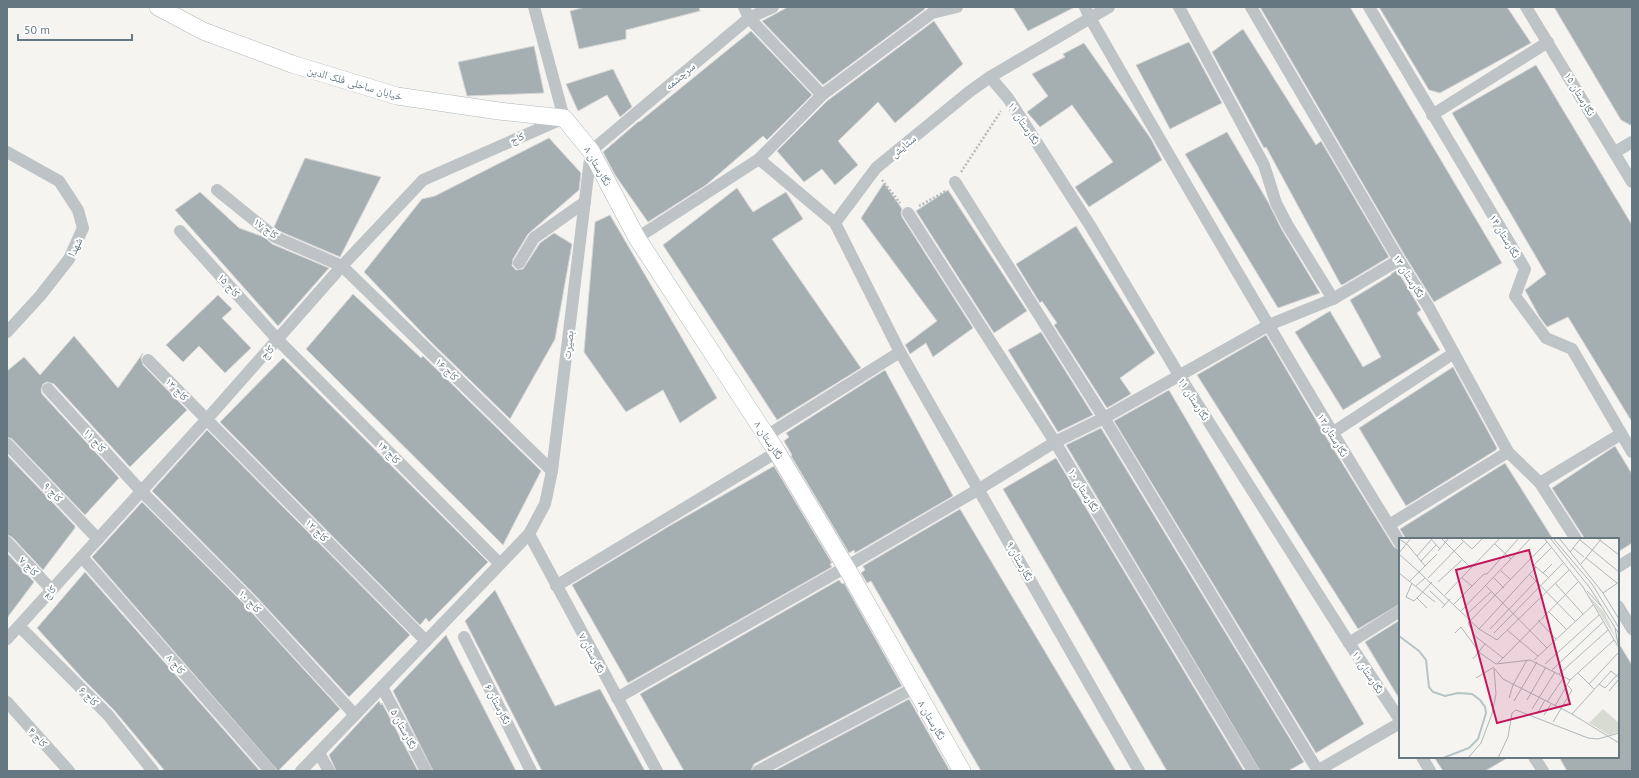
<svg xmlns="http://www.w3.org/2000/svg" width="1639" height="778" font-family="'PT Sans','Noto Naskh Arabic',sans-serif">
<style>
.building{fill:#a5afb2;stroke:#d6d6d4}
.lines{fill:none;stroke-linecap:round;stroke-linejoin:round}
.secondary-casing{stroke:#b0b7ba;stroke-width:18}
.path{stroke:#b8bbbd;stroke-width:2.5;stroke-dasharray:2 2;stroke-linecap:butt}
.street{stroke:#bec3c5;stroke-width:12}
.secondary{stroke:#fff;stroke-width:17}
.labels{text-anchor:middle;stroke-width:4;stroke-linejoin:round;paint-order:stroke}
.street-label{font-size:11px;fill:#657881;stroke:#fff}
.inset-river{fill:none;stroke:#b6c4c6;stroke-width:2}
.inset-road{fill:none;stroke:#aeb7ba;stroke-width:1}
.view{fill:#c2185b;fill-opacity:0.15;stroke:#c2185b;stroke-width:2}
.inset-edge{fill:none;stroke:#657881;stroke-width:2}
</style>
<rect width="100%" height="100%" fill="#f5f4f1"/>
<!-- building -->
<g class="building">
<path d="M585 7H699L700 11 626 30V39L579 49 570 11Z"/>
<path d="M788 7H924L925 9 823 85 762 21Z"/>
<path d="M1013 7H1075L1028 31Z"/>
<path d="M1260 7H1350L1502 263 1434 302 1405 256Z"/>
<path d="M1379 7H1507L1531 43 1440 93 1429 90Z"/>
<path d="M1554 7H1632V126L1621 120Z"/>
<path d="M934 21 963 64 895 123 878 102 838 141 858 165 835 185 822 169 804 182 777 151 827 101Z"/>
<path d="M1243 29 1316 145 1321 141 1389 257 1344 284 1341 285 1266 147 1264 148 1212 52Z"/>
<path d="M751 31 812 95 767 140 763 136 706 185 648 222 615 175 603 152 639 121V122Z"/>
<path d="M1189 42 1222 103 1170 129 1136 65Z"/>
<path d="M1084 43 1151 139 1162 160 1089 207 1075 187 1113 162 1072 105 1040 127 1027 112 1048 96 1032 74 1065 57 1063 54Z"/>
<path d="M534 46 544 93 467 96 458 62Z"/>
<path d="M1536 65 1632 225V422L1568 317 1547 327 1539 316 1525 290 1546 274 1452 113Z"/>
<path d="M613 69 632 107 620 117 607 95 578 111 566 84Z"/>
<path d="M1227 132 1268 202 1282 230 1320 293 1278 308 1185 154Z"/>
<path d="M549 138 581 173 579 190 528 234 513 259 512 266 516 270 523 269 540 243 554 233 572 244 555 339 510 419 429 340 364 272 422 199 435 196Z"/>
<path d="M305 158 381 177 340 257 279 231 274 227Z"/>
<path d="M884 183 902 209 901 213 902 217 973 328 933 357 926 343 910 354 907 348 905 345 937 321 861 218Z"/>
<path d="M737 188 753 212 786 192 803 219 772 239 861 368 777 420 663 245Z"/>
<path d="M948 190 1027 311 994 333 916 211Z"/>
<path d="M200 192 239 228 264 237 272 244 329 268 278 326 175 210Z"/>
<path d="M610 215 717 398 680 423 663 390 626 412 584 352 595 222Z"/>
<path d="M1076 226 1155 353 1120 378 1131 394 1107 408 1054 325 1057 323 1042 301 1040 303 1016 264Z"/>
<path d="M1397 270 1421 310 1417 313 1440 350 1343 410 1295 332 1330 311 1363 367 1381 357 1350 300 1391 275V274Z"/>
<path d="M353 294 421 358 423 356 541 471 503 545 306 349Z"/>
<path d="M218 295 232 309 222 318 251 348 225 373 199 346 183 362 166 345Z"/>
<path d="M1041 332 1093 415 1058 432 1008 350Z"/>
<path d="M1266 335 1326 437 1394 547 1400 550V604L1358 629 1197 375Z"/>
<path d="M74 336 118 388 143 353 141 358 143 365 187 410 130 467 54 384 47 382 43 384 41 390 42 394 119 478 85 515 12 439 7 437V371L24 357 40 375Z"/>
<path d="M283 358 488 562 429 622 426 618 420 625 220 422Z"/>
<path d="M1453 367 1497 448 1496 450 1406 506 1359 428Z"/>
<path d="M885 370 953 496 855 553 854 550 849 553 791 456 792 455 784 441 789 437 786 433Z"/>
<path d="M1169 390 1364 724 1316 753 1114 421Z"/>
<path d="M1101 428 1304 762 1288 771H1260L1066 445Z"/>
<path d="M207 430 410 635 349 697 253 593 152 491Z"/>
<path d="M1615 446 1632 474V543L1618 552V539H1585L1552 488Z"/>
<path d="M7 455 75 526V528L43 570 12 537 7 535Z"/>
<path d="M1056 458 1244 771H1167L1003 489Z"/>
<path d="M1505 463 1553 539H1406L1400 529Z"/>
<path d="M774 466 832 563 830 564 832 567 628 683 572 585 671 525Z"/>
<path d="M142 502 243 603 340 709 278 771 92 557Z"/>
<path d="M960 509 1116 771H981L871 581 867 583 861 573 865 570 863 566Z"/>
<path d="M7 553 34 582 7 618Z"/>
<path d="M85 572 260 771H165L114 710 83 679 37 628Z"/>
<path d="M839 580 842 584 844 583 902 686 754 764 751 771H684L640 694Z"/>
<path d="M495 590 555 706 600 689 645 771H542L465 621Z"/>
<path d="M1400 620V700L1365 642Z"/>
<path d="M446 635 516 771H433L393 691Z"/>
<path d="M1618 642 1632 665V771H1567L1559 757H1618Z"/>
<path d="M909 699 950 771H774Z"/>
<path d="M379 701 381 705 382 703 418 771H336L329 755Z"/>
<path d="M1434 757H1509L1485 771H1443Z"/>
</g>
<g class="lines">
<defs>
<path id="secondary" d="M158 7 203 31 292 64 397 96 499 111 564 118 591 151 637 238 777 452 846 567 962 771"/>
</defs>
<!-- secondary casing -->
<use href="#secondary" class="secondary-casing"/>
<!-- path -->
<g class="path">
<path d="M961 172 1001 111"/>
<path d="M882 180 900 203"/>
<path d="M919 206 946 191"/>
</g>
<!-- street -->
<g class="street">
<path d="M744 7 749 18 822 95"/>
<path d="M1085 7 1090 18C1191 194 1293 370 1400 543"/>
<path d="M1109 7 990 77 969 92 876 168 835 223 900 352 1139 771"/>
<path d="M1179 7 1264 165 1276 203 1288 226 1333 299"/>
<path d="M1251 7 1399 260 1428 306 1508 452 1540 483 1576 539"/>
<path d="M1369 7 1525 269 1515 296 1546 338 1572 349 1632 452"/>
<path d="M1526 7 1632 182"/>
<path d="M990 77 1008 98 1091 227 1179 375 1349 643 1400 720"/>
<path d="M1432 115 1548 42"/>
<path d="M7 152 59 181 78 210 83 228 69 259 40 296 7 332"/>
<path d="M1615 152 1632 142"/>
<path d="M759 159 835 223"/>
<path d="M955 182 1104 418 1318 771"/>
<path d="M217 190 275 237 342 266 552 471"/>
<path d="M908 213 1055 442 1253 771"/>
<path d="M180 231 278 340 500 564"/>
<path d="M637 238 759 159 822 95 932 13 957 7"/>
<path d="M519 263 534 238 585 202"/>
<path d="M148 360 426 641"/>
<path d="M48 389 141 491 248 598 355 715"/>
<path d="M1332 433 1454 353"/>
<path d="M7 444 98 539"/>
<path d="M1540 483 1621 434"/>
<path d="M1389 525 1508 452"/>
<path d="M529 534 657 771"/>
<path d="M7 542 51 589"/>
<path d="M82 557 270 771"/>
<path d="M1618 567 1632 558"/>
<path d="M556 586 777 452 766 436 900 352"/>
<path d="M1618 606 1632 629"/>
<path d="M19 626 108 715 153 771"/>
<path d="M464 637 531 771"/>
<path d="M7 639 207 419 342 266 423 180 564 118 534 7"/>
<path d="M1349 643 1400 611"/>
<path d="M382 687 426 771"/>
<path d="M617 698 846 567 979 489 1055 442 1104 418 1269 325 1333 299 1399 260"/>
<path d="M7 702 69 771"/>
<path d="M319 753 329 771"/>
<path d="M1422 757 1430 771"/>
<path d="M1534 757 1543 771"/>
<path d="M301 771 529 534 545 504 552 471 591 151 749 18 773 7"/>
<path d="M758 771 914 688"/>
<path d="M1317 771 1400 723"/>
</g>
<!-- secondary -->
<use href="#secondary" class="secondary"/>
</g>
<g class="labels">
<!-- street labels -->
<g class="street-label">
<text transform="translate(680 76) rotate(-40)" y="4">سرچشمه</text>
<text transform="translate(355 83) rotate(16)" y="4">خیابان ساحلی فلک الدین</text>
<text transform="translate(1580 94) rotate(59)" y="4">نگارستان ۱۵</text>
<text transform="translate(1024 123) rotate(57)" y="4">نگارستان ۱۱</text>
<text transform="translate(517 138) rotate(-24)" y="4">کاج</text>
<text transform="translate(903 146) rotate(-39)" y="4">ستایش</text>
<text transform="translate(598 166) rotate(60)" y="4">نگارستان ۸</text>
<text transform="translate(266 228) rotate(36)" y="4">کاج ۱۷</text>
<text transform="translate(1505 236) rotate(59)" y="4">نگارستان ۱۴</text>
<text transform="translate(75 247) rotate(-65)" y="4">شهدا</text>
<text transform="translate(1409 276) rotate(58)" y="4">نگارستان ۱۳</text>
<text transform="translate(229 285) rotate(48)" y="4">کاج ۱۵</text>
<text transform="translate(568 345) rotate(-83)" y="4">بصیرت</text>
<text transform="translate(267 352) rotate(-48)" y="4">کاج</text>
<text transform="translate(447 369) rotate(44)" y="4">کاج ۱۶</text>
<text transform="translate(177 389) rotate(45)" y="4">کاج ۱۳</text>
<text transform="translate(1194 399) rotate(58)" y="4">نگارستان ۱۱</text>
<text transform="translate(1333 435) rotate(59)" y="4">نگارستان ۱۲</text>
<text transform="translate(95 440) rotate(48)" y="4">کاج ۱۱</text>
<text transform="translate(769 440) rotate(57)" y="4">نگارستان ۸</text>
<text transform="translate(389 452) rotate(45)" y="4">کاج ۱۴</text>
<text transform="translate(1084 490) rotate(59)" y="4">نگارستان ۱۰</text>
<text transform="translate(53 492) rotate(46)" y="4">کاج ۹</text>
<text transform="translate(317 530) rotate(45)" y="4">کاج ۱۲</text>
<text transform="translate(1020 561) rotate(61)" y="4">نگارستان ۹</text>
<text transform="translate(29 566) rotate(46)" y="4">کاج ۷</text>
<text transform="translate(49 592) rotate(-48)" y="4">کاج</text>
<text transform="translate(250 601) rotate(46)" y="4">کاج ۱۰</text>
<text transform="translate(592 653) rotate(62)" y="4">نگارستان ۷</text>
<text transform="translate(176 664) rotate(49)" y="4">کاج ۸</text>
<text transform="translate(1368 672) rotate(57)" y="4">نگارستان ۱۱</text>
<text transform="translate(89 696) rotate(45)" y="4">کاج ۶</text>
<text transform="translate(498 704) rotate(63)" y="4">نگارستان ۶</text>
<text transform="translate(932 720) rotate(60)" y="4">نگارستان ۸</text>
<text transform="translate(404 729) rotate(62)" y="4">نگارستان ۵</text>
<text transform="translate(38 737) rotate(48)" y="4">کاج ۴</text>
</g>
</g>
<!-- overview -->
<g transform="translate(1399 538)">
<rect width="220" height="220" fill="#f5f4f1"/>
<path d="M189 57 205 74 218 102 207 85ZM204 171 219 184 220 194 210 197 190 185Z" fill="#d7dbd2"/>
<path class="inset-river" d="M0 98 20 113 27 122 30 149 34 154 46 158 59 155 73 156 81 162 86 169 87 175 79 201 70 210 44 220"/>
<path class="inset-road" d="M31 0 41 11M42 0 72 30M61 0 73 11 84 0M145 0 184 49 220 110M151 0 191 50 220 96M154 0 193 46 220 90M160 0 204 55 220 81M198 0 220 17M0 1 8 6 26 28M181 2 220 34M96 6 112 21M174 10 185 19M39 13 50 0M171 14 182 0M0 15 12 0M0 16 20 34 11 43M38 16 20 34 80 91 98 102 170 32M18 18 32 2M187 20 218 45M22 23 37 7M182 26 203 0M137 29 149 39M102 33 112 42M0 35 36 64M144 35 153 26M130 36 176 83M29 40 64 4M63 40 73 48M95 40 105 50M39 44 63 22M13 45 7 59 15 63 18 60M156 45 184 76M17 48 26 40M87 48 148 110M31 53 46 67M188 53 202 68M204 55 220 44M46 57 101 0M55 66 85 36H88L120 0M28 70 18 60 33 44M43 70 51 61M62 73 132 0M149 73 167 91M67 77 93 53M139 82 157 101M216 90 219 106M80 91 137 29 135 27 153 9M91 91 137 43M108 92 139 118M56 95 62 89 81 115 97 126 131 122 171 142 156 168M95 95 164 25M104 120 76 98 69 85 148 4M74 121 86 106M135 122 194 67M98 126 180 43M146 126 200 77M95 130 104 141 173 176 220 205M153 132 204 84M179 135 195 151M160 136 209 92M77 140 95 129M171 142 215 102M190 146 220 114M200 146 206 150 220 135M210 153 220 141M110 160 114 147 128 122M128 162 147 129M115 163 138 124M148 164 165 139M133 171 156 134M138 176 146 162M173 176 212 133 220 140M145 177 152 166M154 184 173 152 169 148M69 220 82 205 93 176 97 156 95 131M99 220 109 199 113 175 117 172 189 200 199 201 220 195"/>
<path class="view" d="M130 12 171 166 98 185 57 32Z"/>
<rect width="220" height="220" class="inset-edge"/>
</g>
<!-- border -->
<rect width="1639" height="778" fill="none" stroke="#657881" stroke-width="16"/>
<!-- scale -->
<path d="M18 34v6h114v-6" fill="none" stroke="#657881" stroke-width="2"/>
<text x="24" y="34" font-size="12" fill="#657881" stroke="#ffffff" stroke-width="3" paint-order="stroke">50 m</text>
</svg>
